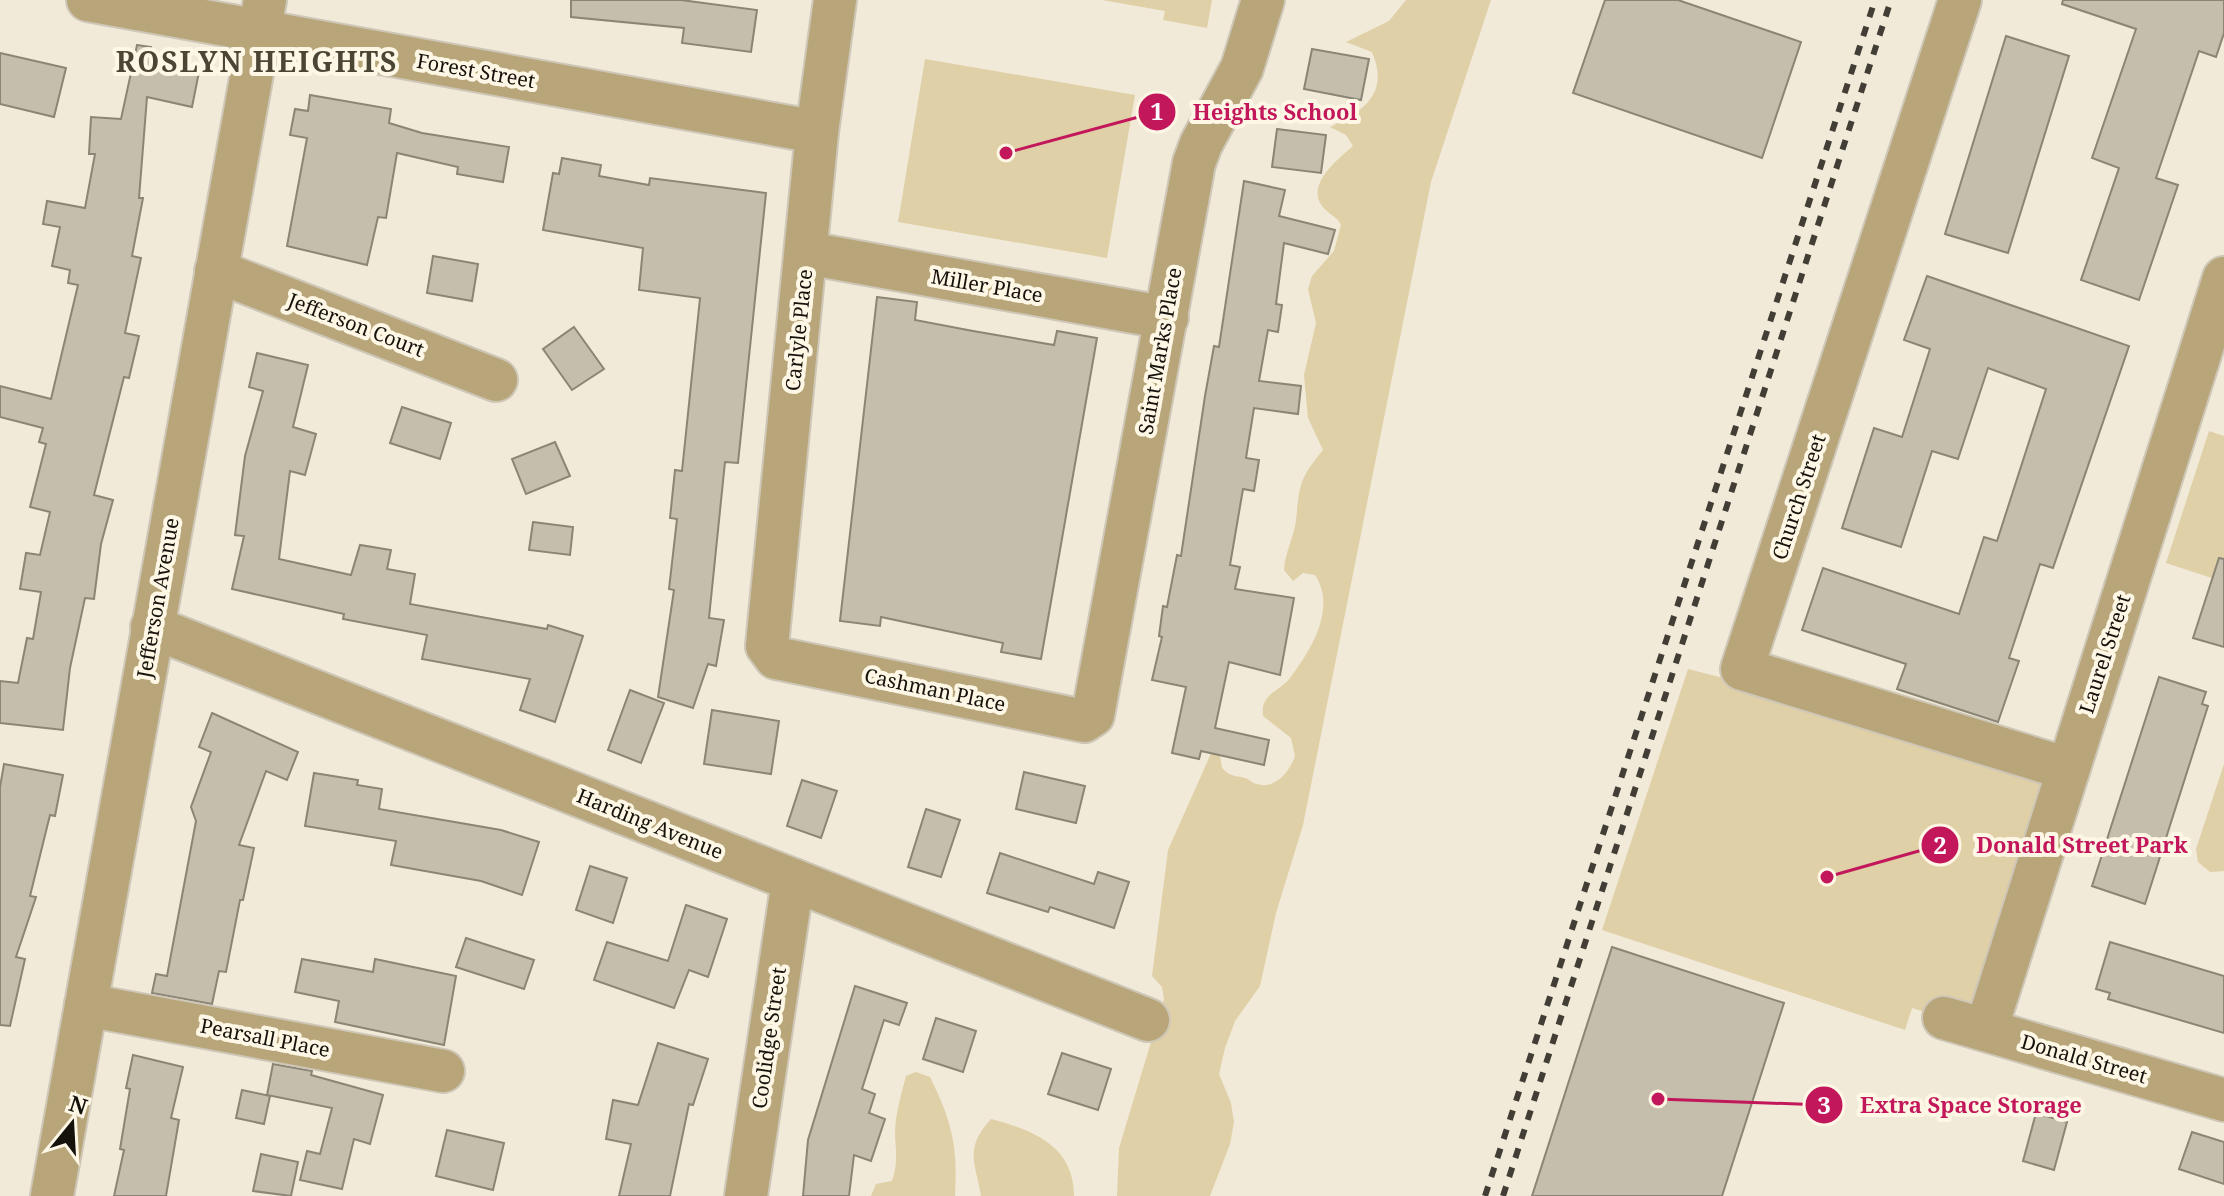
<svg xmlns="http://www.w3.org/2000/svg" width="2224" height="1196" font-family="'Noto Serif',serif">
<style>
.green{fill:#e0d0a7}
.building{fill:#c5bead;stroke:#8b8575;stroke-width:2}
.lines{fill:none;stroke-linecap:round;stroke-linejoin:round}
.minor-casing{stroke:#cec7b7;stroke-width:46}
.minor{stroke:#b8a67a;stroke-width:42}
.rail{stroke:#423e36;stroke-width:6;stroke-dasharray:10 10;stroke-linecap:butt}
.labels{text-anchor:middle;stroke-width:8;stroke-linejoin:round;paint-order:stroke}
.street-label{font-size:20px;fill:#15120c;stroke:#fef7e5}
.district-label{font-size:28px;font-weight:bold;letter-spacing:2px;fill:#4b4536;stroke:#fef7e5}
.leader{fill:none;stroke:#c2185b;stroke-width:3}
.callout-dot{fill:#c2185b;stroke:#fef7e5;stroke-width:3}
.mark-label{font-size:24px;text-anchor:middle;font-weight:bold;fill:#fff}
.callout-label{font-size:22px;text-anchor:middle;font-weight:bold;fill:#c2185b;stroke:#fef7e5;stroke-width:8;stroke-linejoin:round;paint-order:stroke}
</style>
<rect width="100%" height="100%" fill="#f1ead8"/>
<!-- green -->
<g class="green">
<path d="M1102 0H1212L1207 28 1163 20 1165 11Z"/>
<path d="M1406 0H1491L1431 182 1303 825 1276 913 1260 986 1235 1021 1225 1048 1219 1074 1231 1103 1234 1122 1230 1144 1210 1196H1117L1119 1148 1164 999 1162 987 1152 976 1168 850 1217 740 1225 742 1220 756 1222 768C1231 777 1233 775 1245 778 1249 779 1252 783 1257 784 1275 790 1290 771 1295 756L1291 738 1263 716C1260 694 1279 692 1290 678 1311 650 1337 608 1315 575L1303 573 1293 581 1284 570C1285 552 1294 537 1296 520 1300 484 1299 479 1323 450L1308 418 1304 375 1316 323 1308 289 1312 276 1334 251 1341 225C1337 216 1328 214 1322 206 1306 184 1338 159 1353 146L1346 135 1330 127C1363 111 1390 94 1372 52L1346 42 1389 21Z"/>
<path d="M925 59 1135 95 1107 258 898 222Z"/>
<path d="M2209 431 2224 436V582L2166 563Z"/>
<path d="M1688 669 1739 682 2058 785 1986 1030 1912 1008 1905 1030 1602 930Z"/>
<path d="M2224 764V871L2210 872 2198 862 2196 849Z"/>
<path d="M916 1072 930 1077C952 1122 958 1146 955 1196H871L876 1184 892 1181C898 1163 896 1153 895 1135 895 1115 901 1095 906 1076Z"/>
<path d="M991 1119C1033 1130 1074 1146 1074 1196H981C975 1161 964 1149 991 1119Z"/>
</g>
<!-- building -->
<g class="building">
<path d="M571 0H681L757 10 751 52 682 43 684 28 571 17Z"/>
<path d="M1605 0H1678L1801 42 1762 158 1573 93Z"/>
<path d="M2063 0H2224V33L2216 57 2199 51 2156 178 2178 185 2139 300 2081 280 2119 168 2092 158 2136 29 2062 4Z"/>
<path d="M2006 36 2069 56 2008 253 1945 234Z"/>
<path d="M137 45 151 47 150 61 199 72 192 107 147 97 139 198H143L132 256 141 258 125 333 139 336 129 378 124 377 94 495 113 500 101 544 94 599 85 598 70 668 63 730 0 723V681L18 683 27 638 33 639 41 592 20 589 26 553 40 555 50 512 30 507 46 444 39 442 43 428 0 417V386L51 399 78 285 68 283 70 270 52 266 60 227 43 224 47 201 85 208 95 154H89L91 117 121 119Z"/>
<path d="M1312 49 1369 59 1361 100 1304 89Z"/>
<path d="M0 53 66 68 54 117 0 104Z"/>
<path d="M310 95 391 109 389 123 422 133 509 147 503 182 457 174 458 167 397 153 386 218 378 217 367 265 287 246 307 138 290 135 295 109 308 111Z"/>
<path d="M1277 129 1326 135 1321 173 1272 167Z"/>
<path d="M562 158 601 165 599 176 649 185 650 178 766 193 738 463 725 462 709 618 724 620 716 666 708 664 693 708 658 697 674 590 669 589 677 519 670 518 675 470 682 471 700 298 639 290 643 248 543 230 553 173 559 174Z"/>
<path d="M1244 181 1285 190 1279 216 1335 230 1328 254 1284 243 1276 304 1282 305 1278 332 1268 330 1259 381 1301 386 1298 414 1254 408 1246 458 1259 460 1254 491 1243 489 1230 565 1240 567 1235 589 1294 598 1280 675 1229 662 1215 728 1269 740 1264 765 1201 751 1199 759 1172 753 1186 687 1152 680 1162 637 1159 636 1163 606 1167 607 1177 555 1181 556 1205 396 1214 346 1219 347Z"/>
<path d="M433 256 478 264 472 301 427 293Z"/>
<path d="M1927 276 2129 346 2053 568 2040 564 2009 658 2019 661 1998 722 1897 689 1906 664 1802 630 1823 568 1959 614 1984 537 1997 541 2046 389 1988 368 1958 459 1932 451 1901 547 1842 528 1874 428 1902 437 1930 349 1904 340Z"/>
<path d="M877 297 917 302 915 320 973 331 1054 345 1057 331 1097 338 1041 659 1001 652 1003 643 881 617 880 626 840 621Z"/>
<path d="M574 327 604 369 572 390 543 349Z"/>
<path d="M257 353 308 365 293 427 316 434 305 475 290 471 279 559 351 575 360 545 391 550 387 569 415 574 410 604 547 629 548 625 583 636 555 722 520 710 530 679 422 659 427 635 343 619 344 614 232 589 244 536 235 535 245 456 263 391 249 387Z"/>
<path d="M402 407 451 423 440 459 390 443Z"/>
<path d="M555 442 570 476 526 494 512 459Z"/>
<path d="M533 522 573 527 570 555 529 550Z"/>
<path d="M2219 558 2224 559V647L2193 638Z"/>
<path d="M2159 677 2206 692 2202 704 2208 706 2145 904 2092 886Z"/>
<path d="M630 690 664 703 641 763 608 750Z"/>
<path d="M712 710 779 721 771 774 704 764Z"/>
<path d="M212 713 298 752 287 780 266 771 239 845 254 848 243 900H240L226 972 219 971 212 1004 152 993 156 974 167 976 196 821 191 807 211 752 199 747Z"/>
<path d="M4 764 63 775 55 816 50 815 30 896 36 897 16 957 25 959 10 1026 0 1025V787Z"/>
<path d="M1024 772 1085 786 1076 823 1016 809Z"/>
<path d="M314 773 358 780 357 785 382 789 379 809 501 830 539 842 522 895 481 881 391 865 396 841 305 826Z"/>
<path d="M802 780 837 791 821 838 787 826Z"/>
<path d="M926 809 960 820 941 877 908 867Z"/>
<path d="M1000 853 1094 884 1098 872 1129 882 1114 928 1050 907 1048 912 987 893Z"/>
<path d="M590 866 627 878 613 923 576 910Z"/>
<path d="M686 905 727 919 708 977 689 970 674 1008 594 980 607 942 668 961Z"/>
<path d="M466 938 534 960 524 989 456 967Z"/>
<path d="M2110 942 2224 976V1033L2108 999 2110 993 2096 989Z"/>
<path d="M1612 947 1784 1003 1722 1196H1532Z"/>
<path d="M302 959 373 972 375 959 456 976 444 1045 335 1022 339 1001 295 992Z"/>
<path d="M855 986 907 1003 899 1025 884 1020 862 1089 875 1094 869 1113 885 1119 871 1161 854 1155 849 1196H803L808 1140Z"/>
<path d="M936 1018 976 1031 963 1072 923 1059Z"/>
<path d="M658 1043 708 1059 693 1105 689 1104 670 1196H619L631 1144 606 1139 613 1100 638 1105Z"/>
<path d="M1062 1053 1111 1069 1098 1110 1048 1094Z"/>
<path d="M133 1055 183 1067 171 1118 179 1120 166 1196H114L124 1150 120 1149 130 1089 126 1088Z"/>
<path d="M273 1064 312 1071 311 1075 383 1095 370 1144 354 1139 342 1189 300 1180 307 1151 320 1154 332 1108 267 1095Z"/>
<path d="M242 1090 270 1096 264 1124 236 1118Z"/>
<path d="M2036 1113 2067 1122 2054 1170 2023 1161Z"/>
<path d="M447 1130 504 1143 493 1190 436 1176Z"/>
<path d="M2192 1132 2224 1142V1184L2179 1169Z"/>
<path d="M261 1154 298 1162 291 1196 253 1191Z"/>
</g>
<g class="lines">
<defs>
<g id="minor">
<path d="M88 0 817 132"/>
<path d="M835 0 817 132 767 646 776 658 1084 721 1093 715 1194 163 1201 144 1242 68 1263 0"/>
<path d="M1960 0 1742 669 2068 769"/>
<path d="M807 253 1167 318"/>
<path d="M216 271 496 380"/>
<path d="M152 627 1148 1020"/>
<path d="M86 1005 443 1071"/>
<path d="M1944 1018 2224 1100"/>
<path d="M1986 1030 2224 278"/>
<path d="M52 1196 265 0"/>
<path d="M746 1196 793 880"/>
</g>
</defs>
<!-- minor casing -->
<use href="#minor" class="minor-casing"/>
<!-- minor -->
<use href="#minor" class="minor"/>
<!-- rail -->
<g class="rail">
<path d="M1485 1196 1875 0"/>
<path d="M1503 1196 1891 0"/>
</g>
</g>
<g class="labels">
<!-- street labels -->
<g class="street-label">
<text transform="translate(476 71) rotate(10)" y="7">Forest Street</text>
<text transform="translate(987 286) rotate(10)" y="7">Miller Place</text>
<text transform="translate(356 325) rotate(21)" y="7">Jefferson Court</text>
<text transform="translate(799 330) rotate(-84)" y="7">Carlyle Place</text>
<text transform="translate(1160 351) rotate(-80)" y="7">Saint Marks Place</text>
<text transform="translate(1799 497) rotate(-72)" y="7">Church Street</text>
<text transform="translate(158 598) rotate(-80)" y="7">Jefferson Avenue</text>
<text transform="translate(2105 654) rotate(-72)" y="7">Laurel Street</text>
<text transform="translate(935 690) rotate(12)" y="7">Cashman Place</text>
<text transform="translate(650 824) rotate(22)" y="7">Harding Avenue</text>
<text transform="translate(265 1038) rotate(11)" y="7">Pearsall Place</text>
<text transform="translate(769 1038) rotate(-82)" y="7">Coolidge Street</text>
<text transform="translate(2084 1059) rotate(16)" y="7">Donald Street</text>
</g>
<!-- district labels -->
<g class="district-label">
<text x="257" y="72">ROSLYN HEIGHTS</text>
</g>
</g>
<!-- callouts -->
<path class="leader" d="M1006 153L1157 112M1827 877L1940 845M1658 1099L1824 1105"/>
<g class="callout-dot">
<circle cx="1006" cy="153" r="8"/>
<circle cx="1827" cy="877" r="8"/>
<circle cx="1658" cy="1099" r="8"/>
<circle cx="1157" cy="112" r="20"/>
<circle cx="1940" cy="845" r="20"/>
<circle cx="1824" cy="1105" r="20"/>
</g>
<g class="mark-label">
<text x="1157" y="120">1</text>
<text x="1940" y="854">2</text>
<text x="1824" y="1114">3</text>
</g>
<g class="callout-label">
<text x="1275" y="120">Heights School</text>
<text x="2082" y="853">Donald Street Park</text>
<text x="1971" y="1113">Extra Space Storage</text>
</g>
<!-- north arrow -->
<g transform="translate(72 1124) rotate(18)" stroke="#fef7e5" stroke-width="6" paint-order="stroke">
<path d="M0-6L14 30L0 20L-14 30Z" fill="#15120c"/>
<text y="-12" font-size="22" font-weight="bold" text-anchor="middle" fill="#15120c">N</text>
</g>
</svg>
